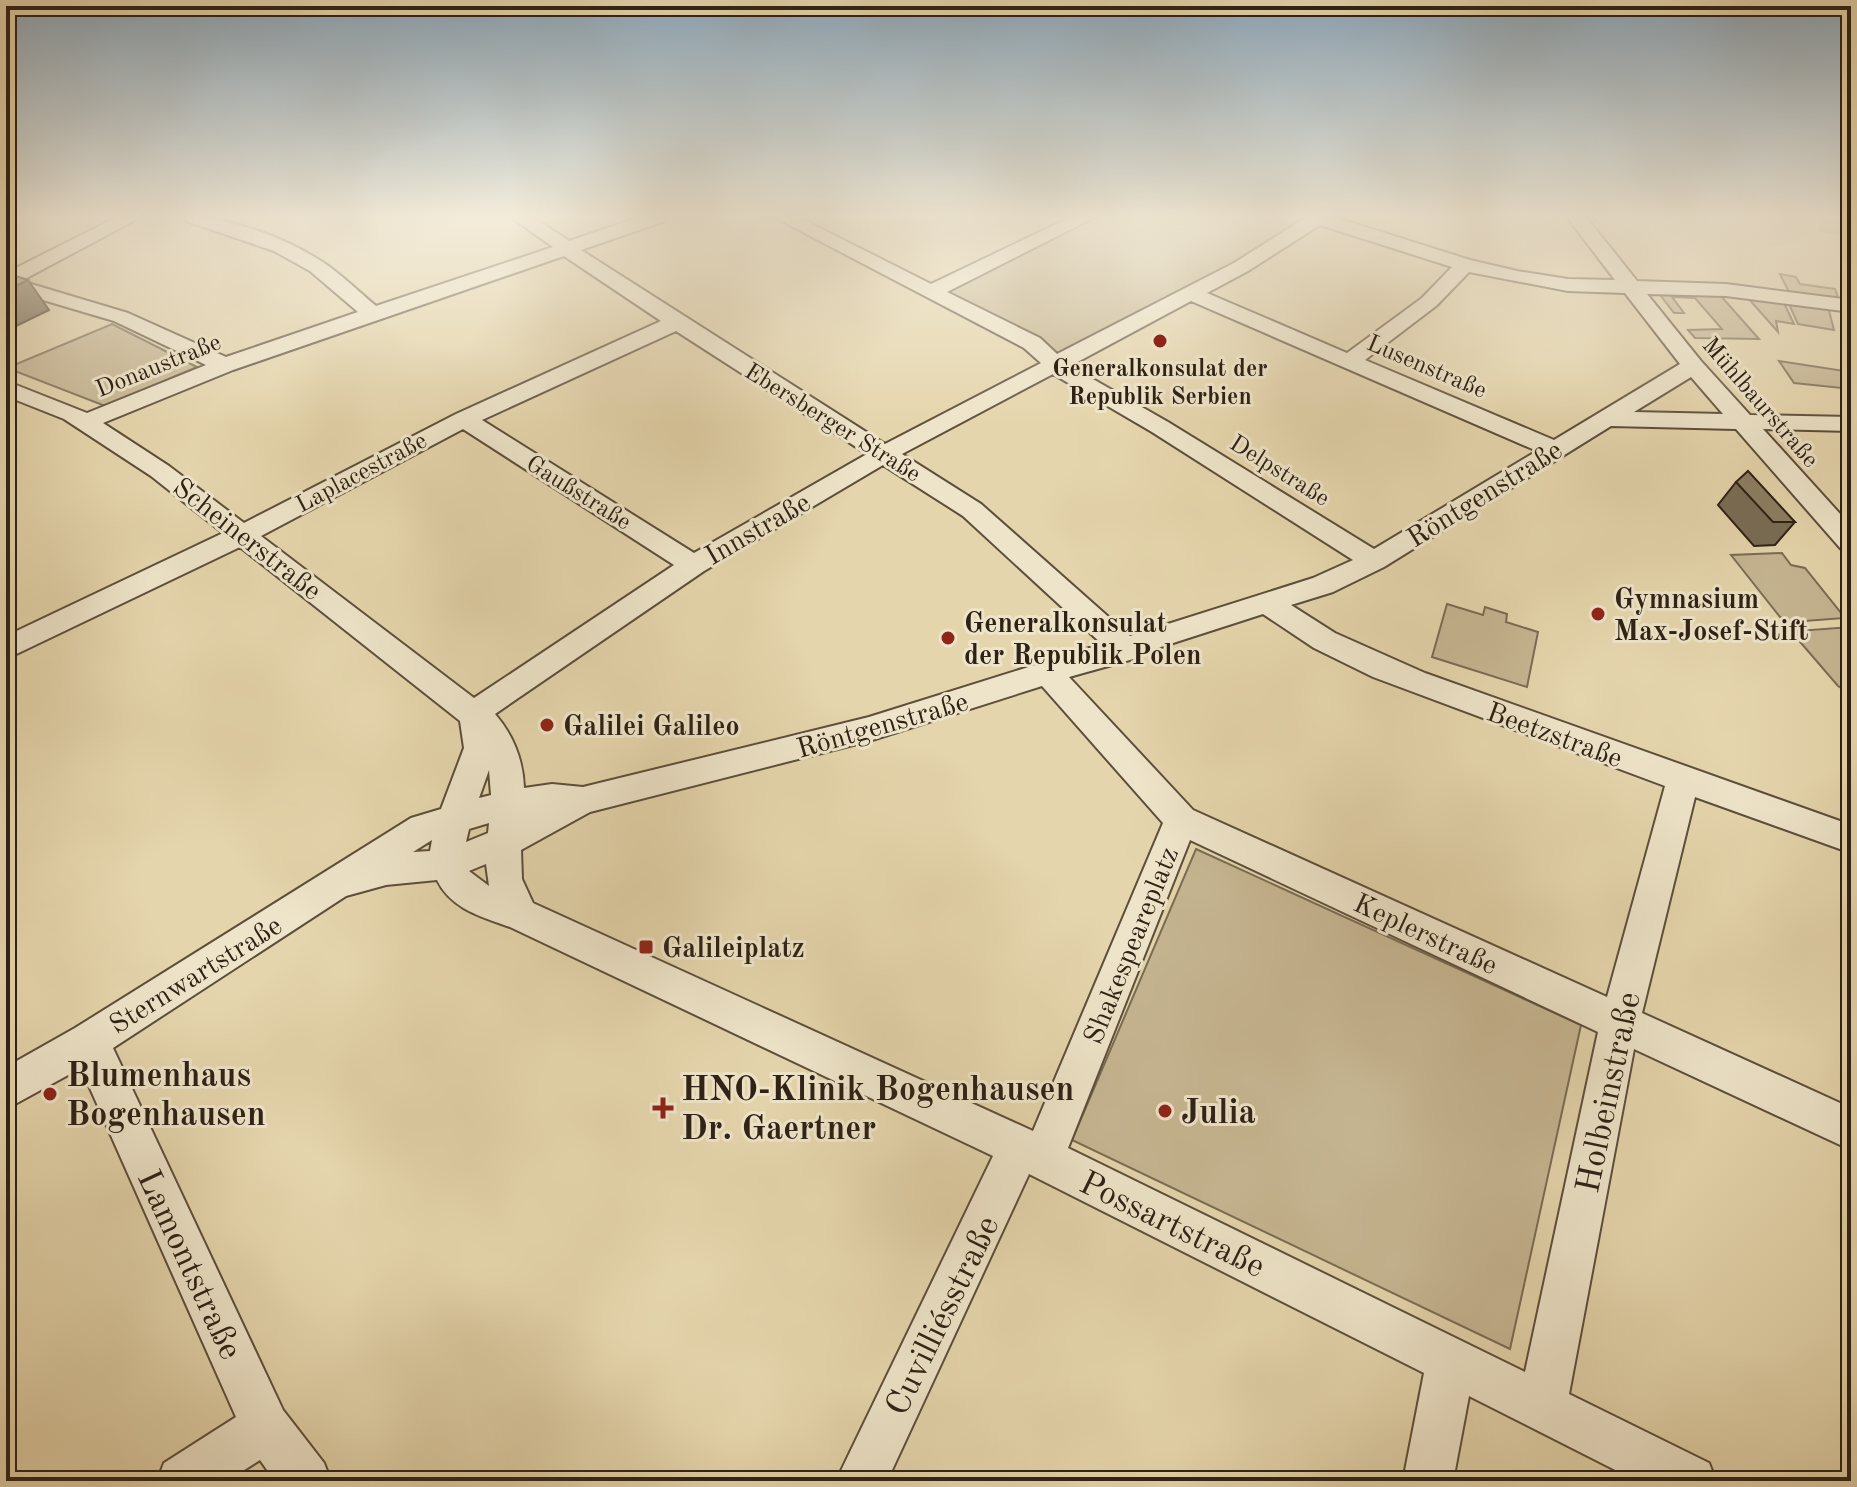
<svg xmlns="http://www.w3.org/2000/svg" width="1857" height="1487" font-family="'Old Standard TT',serif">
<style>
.green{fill:#c6b692;stroke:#7a6c54;stroke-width:2}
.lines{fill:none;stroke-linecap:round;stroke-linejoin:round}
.highway-tunnel{stroke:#c0b18e;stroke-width:29;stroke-dasharray:29 14;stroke-linecap:butt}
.minor-casing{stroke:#5c4e3b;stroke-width:4}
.minor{fill:#eee4c9;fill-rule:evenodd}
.wall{fill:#796d56;stroke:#2e2115;stroke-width:2}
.shaded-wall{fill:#635946;stroke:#2e2115;stroke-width:2}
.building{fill:#8d7f64;stroke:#2e2115;stroke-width:2}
.poi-dot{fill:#8f2418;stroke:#eee4c9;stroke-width:3}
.labels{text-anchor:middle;stroke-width:6;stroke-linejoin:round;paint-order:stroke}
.far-street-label{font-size:24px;fill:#2e2115;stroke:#eee4c9}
.far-poi-label{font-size:24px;font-weight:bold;fill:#2e2115;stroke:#eee4c9}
.street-label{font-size:28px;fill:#2e2115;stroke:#eee4c9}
.poi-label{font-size:28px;font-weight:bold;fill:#2e2115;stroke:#eee4c9;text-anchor:start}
.near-poi-label{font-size:34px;font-weight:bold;fill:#2e2115;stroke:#eee4c9;text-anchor:start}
.near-street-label{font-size:34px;fill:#2e2115;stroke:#eee4c9}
</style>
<rect width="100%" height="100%" fill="#e5d5ac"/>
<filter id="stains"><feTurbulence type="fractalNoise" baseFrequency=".0025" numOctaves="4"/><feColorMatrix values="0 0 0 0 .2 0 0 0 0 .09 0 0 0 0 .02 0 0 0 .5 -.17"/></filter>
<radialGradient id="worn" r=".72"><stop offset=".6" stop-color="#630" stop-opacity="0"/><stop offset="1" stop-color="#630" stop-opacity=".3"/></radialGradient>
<!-- green -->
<g class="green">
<path d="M1093 217H1314L1235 265 1063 356 938 291Z"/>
<path d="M1780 274 1796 277 1800 284 1835 289 1839 300 1789 292Z"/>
<path d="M1664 295 1721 296 1759 339 1695 338 1688 330 1722 329 1695 298 1672 297 1684 313H1674L1661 296Z"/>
<path d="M1747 297 1783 301 1794 324 1776 321 1778 332Z"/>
<path d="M1788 302 1828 307 1834 330 1798 324Z"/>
<path d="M112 324 197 367 105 406 7 368Z"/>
<path d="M1779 361 1851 372V389L1794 383Z"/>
<path d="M1782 553 1791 565 1805 568 1845 618 1791 622 1780 617 1731 555Z"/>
<path d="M1447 604 1483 615 1485 607 1507 614 1506 622 1538 632 1527 687 1432 657Z"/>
<path d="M1851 627V694L1838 686 1795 636 1799 635 1796 631Z"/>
<path d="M1196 849 1581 1025 1510 1349 1072 1140Z"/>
</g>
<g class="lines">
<!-- highway-tunnel -->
<path class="highway-tunnel" d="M1821 217 1851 223"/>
<defs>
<path id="minor" d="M117 217H141L21 281 128 313 226 357 358 312 310 271 274 251 186 221 184 217C230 217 285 237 324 263 342 275 359 292 376 306L553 247 511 217H533L569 241 640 217H667L665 221 581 250 885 444 1041 363 1024 348 774 217H798L931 284 1071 217H1095L947 292 1040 338 1057 354 1234 263 1307 217H1334L1470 260 1517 271 1568 279 1615 280 1567 217H1586L1637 281 1726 284 1851 300V312L1726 296 1647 294 1701 361 1750 415 1851 417V431L1763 429 1851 526V552L1841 549 1736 429 1611 426 1384 567 1333 592 1291 605 1335 633 1425 673 1851 825V853L1695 797 1642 1013 1851 1108V1150L1634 1049 1569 1394 1709 1463 1716 1481H1637L1469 1396 1453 1481H1403L1424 1373 1029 1174 887 1481H836L993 1156 510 927C482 917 451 909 437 880L386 885 346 896 113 1048 283 1410 324 1463 331 1481H275L260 1460 227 1481H157L164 1463 236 1417 81 1068 6 1109V1067L75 1028 411 818 441 809 464 748 460 721 240 547 6 659V636L223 533 151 476 64 419 6 396V381L87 413 206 365 114 321 6 289V273ZM1320 225 1452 267 1422 298 1347 353 1207 293 1248 271ZM564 256 661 321 456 414 244 523 169 466 103 423 233 370ZM1469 272 1568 291 1625 293 1680 364 1554 440 1365 360 1436 306ZM1191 301 1537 451 1374 549 1168 422 1070 366ZM676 331 867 454 694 553 482 420ZM1053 374 1152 432 1353 560 1313 578 1130 636 981 504 902 454ZM1691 377 1723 414 1634 412ZM463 429 674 565 474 698 261 536ZM883 465 963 516 1102 644 869 717 583 787 552 784 524 788C523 760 514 736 495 714L704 571ZM1263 614 1314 648 1373 677 1665 786 1607 997 1193 810 1069 677 1137 658 1139 654ZM1042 686 1163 823 1033 1131 533 903 522 879 521 850 590 812 869 741ZM489 770 491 795 479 798ZM489 823 488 833 466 842 469 829ZM432 840 430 851 413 852ZM1190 840 1598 1032 1525 1372 1068 1148ZM486 864 489 886 469 871Z"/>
</defs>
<!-- minor casing -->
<use href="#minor" class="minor-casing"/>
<!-- minor -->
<use href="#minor" class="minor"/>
</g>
<!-- wall -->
<path class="wall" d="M1736 482 1795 522 1775 545 1754 546 1718 505Z"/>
<!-- shaded-wall -->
<path class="shaded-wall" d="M28 280 49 310 6 331V291Z"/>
<!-- building -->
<g class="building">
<path d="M6 273 28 280 6 291Z"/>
<path d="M1748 471 1795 522H1773L1736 482Z"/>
</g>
<!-- sky -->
<linearGradient id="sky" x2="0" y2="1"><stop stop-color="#8ea9bc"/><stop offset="0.51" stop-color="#f3ecda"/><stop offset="1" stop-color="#f3ecda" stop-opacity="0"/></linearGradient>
<rect width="1857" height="425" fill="url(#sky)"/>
<!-- markers -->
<g class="poi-dot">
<circle cx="1160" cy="341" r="8"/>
<circle cx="1598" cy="614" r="8"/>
<circle cx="948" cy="638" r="8"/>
<circle cx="547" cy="725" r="8"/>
<rect x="638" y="939" width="16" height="16" rx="4"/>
<circle cx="50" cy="1094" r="8"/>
<path d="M659 1096h8v8h8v8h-8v8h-8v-8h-8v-8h8z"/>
<circle cx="1165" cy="1111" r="8"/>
</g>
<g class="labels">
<!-- far-street labels -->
<g class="far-street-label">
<text transform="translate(158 365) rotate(-22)" y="8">Donaustraße</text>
<text transform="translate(1427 366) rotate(23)" y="8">Lusenstraße</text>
<text transform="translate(1761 402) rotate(49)" y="8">Mühlbaurstraße</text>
<text transform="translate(833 422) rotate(32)" y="8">Ebersberger Straße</text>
<text transform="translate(1280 470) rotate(32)" y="8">Delpstraße</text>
<text transform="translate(361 472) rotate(-28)" y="8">Laplacestraße</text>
<text transform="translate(579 492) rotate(32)" y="8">Gaußstraße</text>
</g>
<!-- far-poi labels -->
<g class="far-poi-label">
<text x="1160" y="376">Generalkonsulat der<tspan x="1160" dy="28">Republik Serbien</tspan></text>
</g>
<!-- street labels -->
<g class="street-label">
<text transform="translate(1484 493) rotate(-32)" y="10">Röntgenstraße</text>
<text transform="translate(757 528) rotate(-30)" y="10">Innstraße</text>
<text transform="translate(248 538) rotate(38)" y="10">Scheinerstraße</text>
<text transform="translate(882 724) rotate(-16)" y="10">Röntgenstraße</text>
<text transform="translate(1555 734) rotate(20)" y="10">Beetzstraße</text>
<text transform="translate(1426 933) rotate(25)" y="10">Keplerstraße</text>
<text transform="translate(1130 945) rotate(-68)" y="10">Shakespeareplatz</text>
<text transform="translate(195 974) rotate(-32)" y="10">Sternwartstraße</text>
</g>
<!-- poi labels -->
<g class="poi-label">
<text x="1614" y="608">Gymnasium<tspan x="1614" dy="32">Max-Josef-Stift</tspan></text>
<text x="964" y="632">Generalkonsulat<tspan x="964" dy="32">der Republik Polen</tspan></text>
<text x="563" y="735">Galilei Galileo</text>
<text x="662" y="957">Galileiplatz</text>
</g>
<!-- near-poi labels -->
<g class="near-poi-label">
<text x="66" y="1086">Blumenhaus<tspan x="66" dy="39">Bogenhausen</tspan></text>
<text x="681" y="1100">HNO-Klinik Bogenhausen<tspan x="681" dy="39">Dr. Gaertner</tspan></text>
<text x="1181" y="1123">Julia</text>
</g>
<!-- near-street labels -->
<g class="near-street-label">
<text transform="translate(1607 1092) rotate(-78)" y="12">Holbeinstraße</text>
<text transform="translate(1173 1223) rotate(26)" y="12">Possartstraße</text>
<text transform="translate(191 1264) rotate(65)" y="12">Lamontstraße</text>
<text transform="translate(941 1315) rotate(-64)" y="12">Cuvilliésstraße</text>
</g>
</g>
<!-- margin -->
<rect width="1857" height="1487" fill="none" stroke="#e5d5ac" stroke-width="32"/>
<rect x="8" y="8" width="1841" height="1471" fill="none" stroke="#2e2115" stroke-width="4"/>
<rect x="16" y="16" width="1825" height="1455" fill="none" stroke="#2e2115" stroke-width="2"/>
<rect width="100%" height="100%" filter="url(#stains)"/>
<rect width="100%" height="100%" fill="url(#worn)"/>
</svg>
